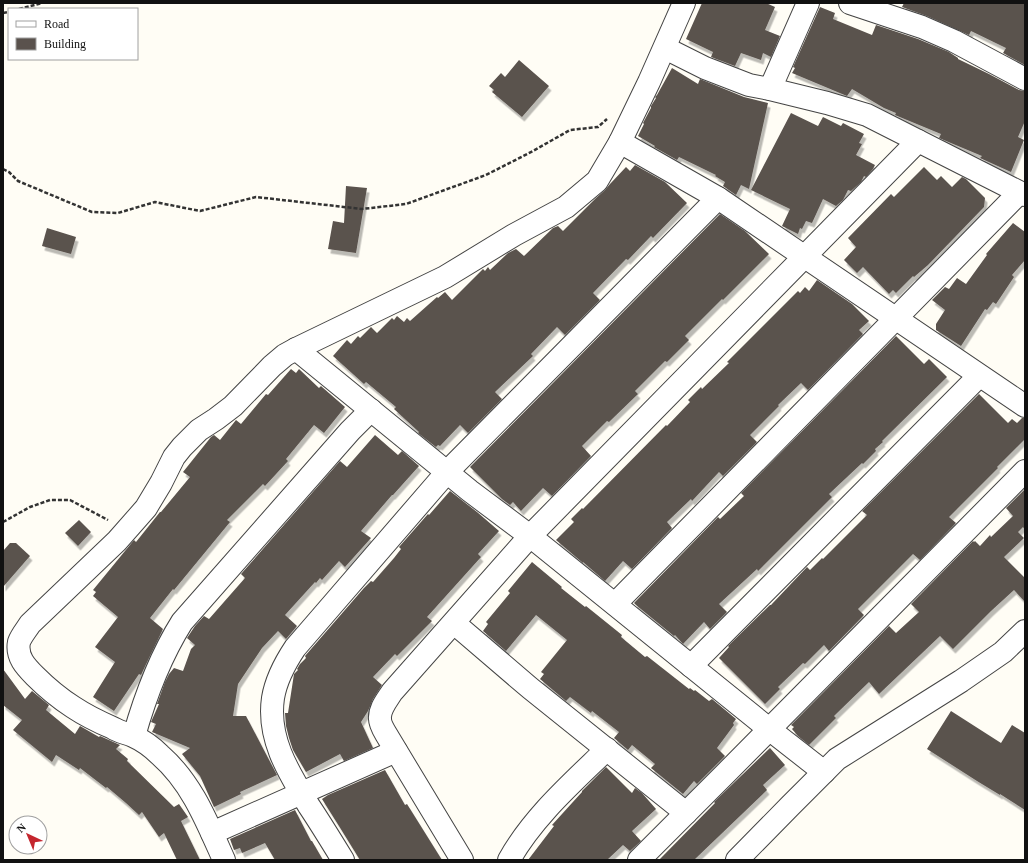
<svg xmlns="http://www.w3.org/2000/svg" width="1028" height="863" font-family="'Times New Roman',serif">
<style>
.building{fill:#5a524d;filter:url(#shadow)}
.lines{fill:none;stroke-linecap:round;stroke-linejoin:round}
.minor-casing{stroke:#444;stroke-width:24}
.path{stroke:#333;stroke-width:2.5;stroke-dasharray:4 2;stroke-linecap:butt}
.minor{stroke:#fff;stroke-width:22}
</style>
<defs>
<filter id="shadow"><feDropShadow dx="2.5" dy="4.5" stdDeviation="0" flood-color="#0004"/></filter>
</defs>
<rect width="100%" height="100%" fill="#fffdf5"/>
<!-- building -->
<g class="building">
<path d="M702 3H766L775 7 765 30 780 36 771 57 763 53 761 60 741 53 735 66 711 57 713 52 686 39Z"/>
<path d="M904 3H1025V65L1003 53 1006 48 971 31 969 35 927 16 902 7Z"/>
<path d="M820 7 835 13 833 19 872 35 876 25 918 39 949 52 958 58V59L989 74 1019 90 1025 91V121L1018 137 1024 140 1011 172 980 158 982 156 939 138 941 134 895 115 896 113 884 108 852 89 847 96 792 73 795 68 793 67Z"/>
<path d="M519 60 549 86 522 117 492 92 494 90 489 86 501 73 505 77Z"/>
<path d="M672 68 698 84 700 79 744 97 768 103 749 189 741 185 736 195 723 186 725 182 715 176 716 175 679 157 677 160 654 147 655 146 638 136 644 124 643 123 651 108V106L656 98 655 97 657 95Z"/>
<path d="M791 113 818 126 823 117 841 126 843 123 864 134 859 143 862 144 856 155 875 165 873 169 866 177 864 176 861 182 851 191 848 190 843 200 836 206 823 199 812 223 806 221 802 229 800 228 798 234 782 226 790 209 751 190Z"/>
<path d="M635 165 665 182 687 203 653 238 651 236 628 260 626 259 593 293 600 300 565 335 557 327 531 354 533 356 495 392 502 399 468 433 460 425 440 446 438 445 436 447 418 433 419 432 394 409 396 407 366 382 364 384 333 356 347 340 351 344 358 336 360 338 371 327 377 333 392 318 394 320 397 316 404 322 407 318 410 321 437 297 438 298 445 292 452 300 483 269 485 271 488 267 490 270 508 253 516 249 524 256 553 228 558 226 563 231 596 198 605 190 610 184 626 167 630 171Z"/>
<path d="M924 167 937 180 941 176 952 187 962 177 966 179 985 198 984 207 928 265 914 277 913 276 896 293 893 290 889 294 863 267 857 273 844 260 856 247 848 238 891 194 894 197Z"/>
<path d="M346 186 367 188 356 253 328 249 333 221 344 223Z"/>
<path d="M720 214 745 231 769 254 723 300 722 299 685 336 689 340 667 362 665 361 635 391 638 394 609 422 607 421 582 446 591 456 552 496 543 488 521 511 513 502 510 505 502 499 470 467Z"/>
<path d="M1013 223 1025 232V260L1012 275 1014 277 996 304 993 302 987 310 985 309 961 346 936 330V324L945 310 932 300 945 287 949 289 957 278 966 284 987 255 986 254Z"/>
<path d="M47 228 76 237 71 254 42 246Z"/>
<path d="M817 280 852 304 869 321 859 330 863 334 808 390 801 383 778 405 779 406 750 435 757 442 723 476 719 472 692 501 691 499 667 522 672 528 632 569 623 561 605 581 583 562V563L556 540 574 522 571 519 582 508 583 509 666 425 667 426 690 402 688 400 701 387 702 389 729 363 727 362 798 291 800 293 805 287 809 291Z"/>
<path d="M896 336 924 364 929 359 947 377 882 441 883 442 875 449 876 451 863 464 862 463 829 494 832 497 758 571 757 569 719 604 727 612 710 629 704 622 683 644 675 635 674 636 636 605 634 603 718 517 720 519 744 496 741 493Z"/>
<path d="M291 369 296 373 299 369 319 388 321 386 322 387 345 407 324 433 314 425 286 459 288 461 265 486 263 484 227 520 230 522 174 590 173 589 150 618 163 629 149 658 141 675 139 674 114 711 93 697 115 662 95 647 118 617 93 596 96 592 93 590 134 540 136 542 160 512H161L190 477 183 472 211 437 214 435 220 440 236 420 241 424 266 394 268 395Z"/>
<path d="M979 394 1008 423 1012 419 1017 423 1022 418H1025V439L997 467 998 468 949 517 956 523 920 560 913 554 858 609 864 615 829 651 824 645 805 664 803 663 778 687 780 689 765 704 719 658 729 647 728 646 770 605H771L807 567 810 570 822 558 823 559 867 515 862 511Z"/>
<path d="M375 435 398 455 402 451 419 466 393 495H392L361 531 371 538 345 567 339 561 322 580 320 578 316 583 315 582 285 615 297 626 286 639 278 631 262 648 238 684 233 716H246L277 775 240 792 241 794 214 807 200 776 182 754 190 748 152 732 156 724 151 722 159 704H157L165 682 169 674 174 668 183 671 191 649 195 645 187 638 195 626 204 616 209 619 245 578 241 574 340 461 347 467Z"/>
<path d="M1025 489V530L1023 527 1018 532 1024 538 1004 557 1025 578V602L1014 590 991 611 953 649 940 636 879 694 869 682 834 716 836 718 809 745 798 736 792 729 794 727 791 725 889 626 896 633 919 612 911 604 973 541 974 542 975 541 980 546 990 535 991 537 1013 516 1006 508Z"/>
<path d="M450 491 477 512 499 531 478 554 481 557 427 617 432 621 397 656 395 654 373 677 382 685 373 699 368 711 361 722 373 748 344 761 340 754 306 772 293 750 289 738 286 726 285 713H288L294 674 298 670 297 669 300 664 306 658 305 656 364 588 371 581 373 582 394 558 401 549 399 547 428 514 429 515Z"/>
<path d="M79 520 91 532 78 546 65 533Z"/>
<path d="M10 543H16L30 556 3 587V551Z"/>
<path d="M532 562 562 587 561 588 585 607 586 606 622 635 621 637 645 657 647 656 689 689 690 688 694 691 695 690 709 701 712 699 736 719 733 723 734 725 717 748 725 756 697 784 694 781 683 794 651 768 655 764 632 745 628 750 614 738 619 732 592 711 591 713 570 697 566 701 540 679 544 674 541 672 567 640 536 615 506 651 483 631 488 624 486 622 510 593 508 591Z"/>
<path d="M3 669 25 699 32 691 49 705 46 710 75 734 80 726 99 737 100 736 120 745 116 749 128 759 127 761 174 807 179 804 188 817 181 821 200 860H177L164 833 159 837 142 812 139 815 126 803 107 787 106 788 80 768 79 770 56 755 52 762 13 730 22 720 3 705Z"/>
<path d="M951 711 1001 743 1012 725 1025 733V810L1000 794V795L977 781 927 749Z"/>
<path d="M770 748 785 765 763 785 767 790 694 860H659L715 803 714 802Z"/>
<path d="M606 767 632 793 635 788 642 793 656 809 632 831 641 841 630 851 623 845 607 860H528L554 826 552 825 582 792V791Z"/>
<path d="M385 770 405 805 407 804 442 860H360L339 826 322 799 328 795Z"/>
<path d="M295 810 311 841H312L323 860H275L265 843 242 853 240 848 234 850 230 839Z"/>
</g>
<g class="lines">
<defs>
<g id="minor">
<path d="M850 3 922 27 954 41 1025 79"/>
<path d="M665 48 705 68 749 85 770 89 827 103 867 115 1025 195"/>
<path d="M770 89 808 3"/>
<path d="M620 142 718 198"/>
<path d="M296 349 470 491 530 536 769 729 824 772"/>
<path d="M615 604 1019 193"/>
<path d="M454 623 530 688 686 813"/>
<path d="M691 666 979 376"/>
<path d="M134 736C145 697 160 657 182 622L350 431 371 410"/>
<path d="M212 833 396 751"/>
<path d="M224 860C207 822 192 783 160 755 153 748 142 740 133 736 126 733 119 732 113 728 99 722 85 715 73 707 59 698 46 687 35 676 26 667 16 657 19 642 21 636 27 629 30 624L117 541 146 508 161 483 174 457 182 447 199 430 216 419 233 406 272 366 285 355 296 349 445 277 514 235 566 207 597 181 620 142 649 82 684 3"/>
<path d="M343 860C332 842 321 824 309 806 289 773 267 739 273 698 276 680 285 663 295 648L447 472 718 198 1025 406"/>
<path d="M462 860 386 734C383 729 380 724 380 719 379 709 387 700 392 692L530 536 918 141"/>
<path d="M509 860C533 817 572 783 607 749"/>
<path d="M639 860 726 773 1025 471"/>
<path d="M737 860 790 806 837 759 961 681 1003 652 1025 631"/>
</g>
</defs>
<!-- minor casing -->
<use href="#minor" class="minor-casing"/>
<!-- path -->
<g class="path">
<path d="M19 9 42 3"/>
<path d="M3 13 9 12"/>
<path d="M3 169 9 172 18 181 92 212 118 213 155 202 200 211 256 197 362 209 406 204 486 175 533 151 570 130 598 127 607 119"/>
<path d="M3 522 30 507 50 500H70L108 520"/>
</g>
<!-- minor -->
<use href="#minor" class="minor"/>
</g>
<!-- border -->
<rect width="1028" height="863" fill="none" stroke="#111111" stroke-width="8"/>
<!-- legend -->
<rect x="8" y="8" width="130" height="52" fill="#ffffff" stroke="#a0a0a0"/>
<rect x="16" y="21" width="20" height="6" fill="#ffffff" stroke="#a0a0a0"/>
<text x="44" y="28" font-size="12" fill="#111111">Road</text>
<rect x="16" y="38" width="20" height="12" fill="#5a524d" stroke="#a0a0a0"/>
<text x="44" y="48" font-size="12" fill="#111111">Building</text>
<!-- north arrow -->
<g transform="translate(28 835) rotate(316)"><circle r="19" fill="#ffffff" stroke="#a0a0a0"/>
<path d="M0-3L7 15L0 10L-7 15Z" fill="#c4262e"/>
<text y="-6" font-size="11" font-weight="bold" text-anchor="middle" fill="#111111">N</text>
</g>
</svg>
